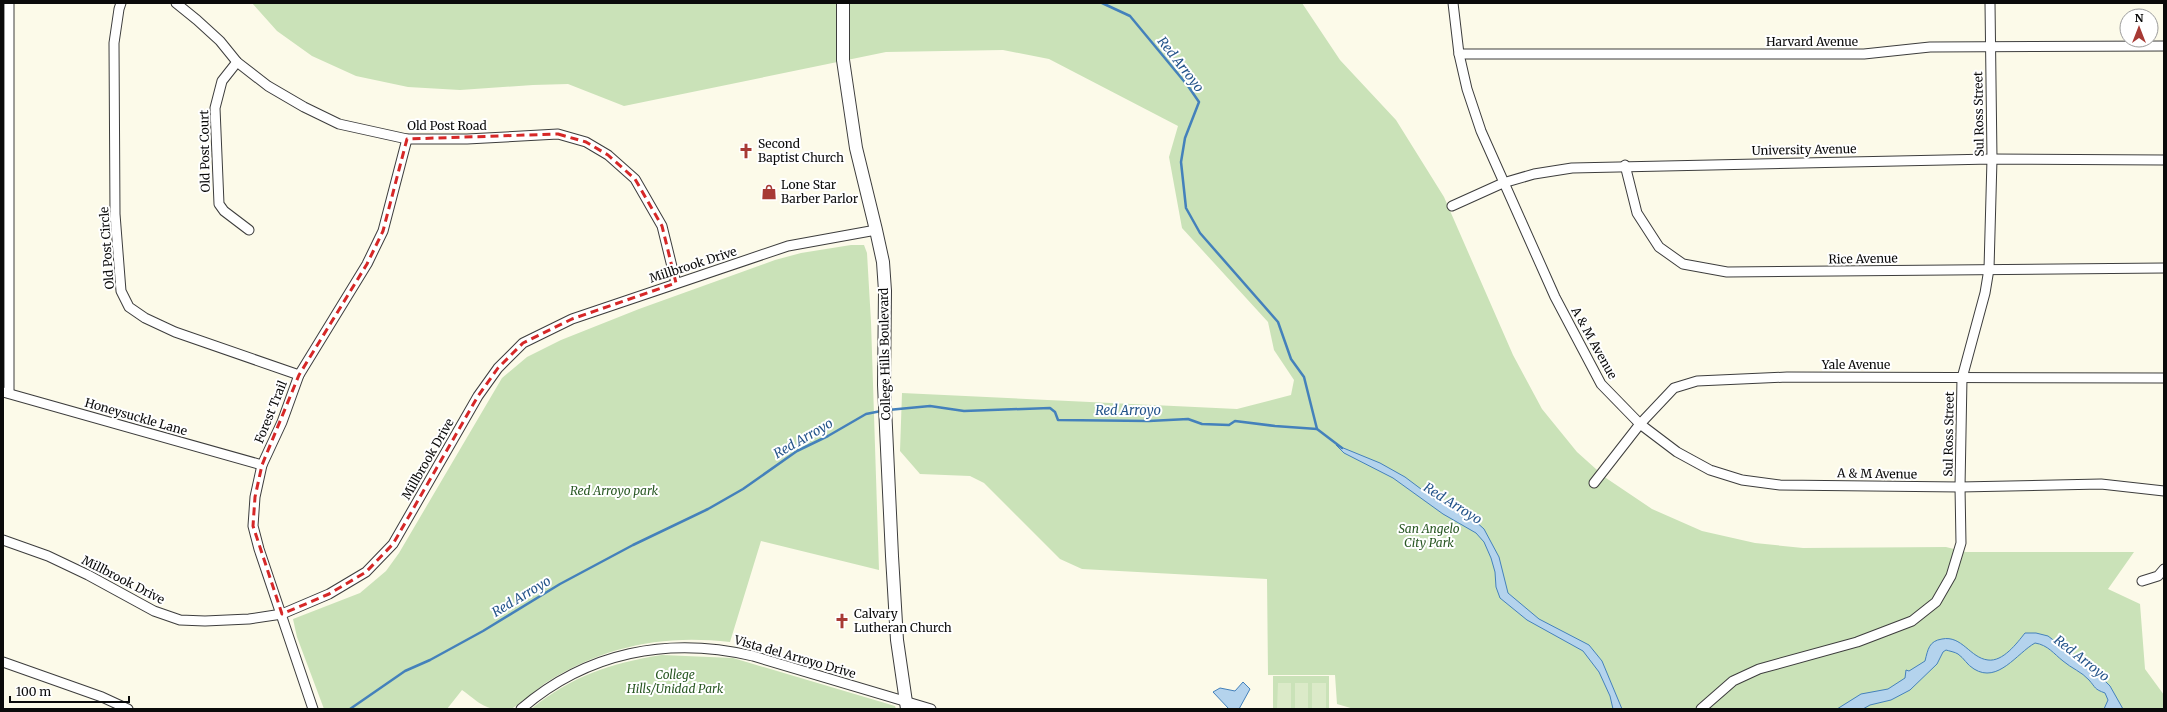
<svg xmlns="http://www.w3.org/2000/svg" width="2167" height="712" font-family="Merriweather,serif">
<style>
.green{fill:#cae2b8}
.pitch{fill:#dbeac8}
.water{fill:#b4d3ed;stroke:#4481bb}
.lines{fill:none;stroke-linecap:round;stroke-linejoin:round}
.stream{stroke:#4481bb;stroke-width:2.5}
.minor-casing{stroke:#3d3d3d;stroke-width:11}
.tertiary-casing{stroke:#3d3d3d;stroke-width:14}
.minor{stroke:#fff;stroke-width:9}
.tertiary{stroke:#fff;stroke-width:12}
.marked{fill:none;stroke:#d62828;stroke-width:3;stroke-dasharray:8 5;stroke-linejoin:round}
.labels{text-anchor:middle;stroke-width:4;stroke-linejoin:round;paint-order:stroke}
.street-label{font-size:12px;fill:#0a0a0a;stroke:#fff}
.poi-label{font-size:12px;fill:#0a0a0a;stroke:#fff;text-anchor:start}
.park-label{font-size:12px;font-style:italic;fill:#295823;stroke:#fff}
.water-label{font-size:13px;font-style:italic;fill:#24548a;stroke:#fff}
</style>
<rect width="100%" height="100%" fill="#fcfae9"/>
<!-- green -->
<g class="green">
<path d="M252 3H1302L1340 60 1396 120 1444 197 1513 355 1542 409 1577 452 1606 478 1652 509 1702 531 1755 543 1803 548 1946 547 1966 552H2134L2108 589 2140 604 2145 669 2164 695V709H1354L1337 704 1335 675H1268L1267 579 1082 569 1060 559 984 483 970 476 920 474 900 451 902 393 1237 409 1291 395 1294 380 1274 350 1268 322 1182 228 1169 157 1178 126 1049 59 1003 50 886 52 624 106 568 84 533 85 460 90 408 87 356 76 312 56 277 31Z"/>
<path d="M851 245H864L867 253 871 322 879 570 761 541 730 642C664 634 604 646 547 682 539 687 517 708 510 709 486 712 480 703 462 690L447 709H324L297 637 293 619 360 593 386 571 399 553 502 378 527 357 561 340 639 309 775 260 801 253Z"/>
<path d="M662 655 733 658 895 706 896 709H531C572 676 610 663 662 655Z"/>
<rect x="1273" y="676" width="56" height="33"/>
</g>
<!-- pitch -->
<g class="pitch">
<path d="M1278 683H1291V709H1277Z"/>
<rect x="1295" y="683" width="13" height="26"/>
<rect x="1312" y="683" width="14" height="26"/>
</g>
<!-- water -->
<g class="water">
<path d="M1336 445 1380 463 1405 477 1433 498 1474 520 1484 529 1499 557 1508 593 1539 619 1589 645 1602 661 1622 709H1613L1610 696 1599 672 1583 651 1527 620 1500 598 1496 587 1495 572 1491 558 1484 542 1476 533 1443 514 1393 478 1344 453Z"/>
<path d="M2025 633H2036L2048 636 2098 674 2110 686 2123 709H2104L2108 700 2105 693C2094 689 2096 688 2089 680 2082 672 2071 668 2063 661 2054 654 2048 645 2035 643 2017 653 1998 684 1974 669 1967 665 1964 658 1958 654 1955 652 1949 651 1946 650L1943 652 1937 664 1910 690 1891 700 1870 705 1863 709H1837L1861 694 1888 689 1905 678 1906 670 1909 671 1925 661C1928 649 1929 641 1942 639 1962 635 1970 658 1988 660 2003 662 2017 643 2025 633Z"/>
<path d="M1243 682 1250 689 1239 709H1229L1213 692 1220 688 1235 691Z"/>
</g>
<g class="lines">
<!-- stream -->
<g class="stream">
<path d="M1102 3 1130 16 1188 86 1199 102 1185 138 1181 162 1186 208 1200 233 1278 322 1291 359 1304 377 1317 429"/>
<path d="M888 410 930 406 964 411 1050 408 1055 412 1058 420 1149 421 1188 419 1202 424 1229 425 1235 421 1275 426 1317 429 1342 448"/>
<path d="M350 709 405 671 430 660 483 631 560 584 633 545 708 509 743 489 797 451 828 436 866 414 881 411"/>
</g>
<defs>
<g id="minor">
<path d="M121 3 119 9 114 43 115 214 121 291 129 307 145 318 175 332 299 375"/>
<path d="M176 3 197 20 220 41 237 62 268 86 304 107 339 124 407 139H467L558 134 586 142 608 155 635 179 662 226 676 283"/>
<path d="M1453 3 1459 54 1467 89 1481 131 1555 297 1601 384 1640 424 1677 452 1710 470 1742 480 1780 485 1960 487 2101 484 2164 491"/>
<path d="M1459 54H1864L1930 47 2164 46"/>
<path d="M237 62 222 81 215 108 219 204 224 211 249 230"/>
<path d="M1625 165 1637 213 1659 247 1683 264 1727 272 2164 268"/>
<path d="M1452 206 1503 183 1534 174 1572 168 1992 159 2164 160"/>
<path d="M3 392 262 465"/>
<path d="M9 393V3"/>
<path d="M1594 483 1640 424 1674 388 1697 381 1787 377 2164 378"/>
<path d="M3 540 48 556 88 575 154 611 180 620 205 621 249 619 282 614 329 594 366 572 393 544 478 396 498 368 523 343 572 319 788 246 876 230"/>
<path d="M2142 581 2158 576 2164 569"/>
<path d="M3 662 102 697 128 709"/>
<path d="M313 709 259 549 253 526 255 497 262 465 282 422 299 375 367 264 383 231 407 139"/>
<path d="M521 709C587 652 668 636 753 656L931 709"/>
<path d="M1701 709 1733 681 1759 669 1857 642 1912 621 1936 602 1951 576 1961 543 1960 487 1962 378 1985 293 1989 269 1992 159 1990 3"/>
</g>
<path id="tertiary" d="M843 3V60L856 148 876 230 883 262 885 291 884 385 892 556 897 640 907 709"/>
</defs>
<!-- minor casing -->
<use href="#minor" class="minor-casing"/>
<!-- tertiary casing -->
<use href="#tertiary" class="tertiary-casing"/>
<!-- minor -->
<use href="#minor" class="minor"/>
<!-- tertiary -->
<use href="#tertiary" class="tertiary"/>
</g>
<!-- marked area -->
<path class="marked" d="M558 134 586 142 608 155 635 179 662 226 676 283 572 319 523 343 498 368 478 396 393 544 366 572 329 594 282 614 253 526 255 497 262 465 299 375 367 264 383 231 407 139Z"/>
<!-- icons -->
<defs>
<symbol id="church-bare" viewBox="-9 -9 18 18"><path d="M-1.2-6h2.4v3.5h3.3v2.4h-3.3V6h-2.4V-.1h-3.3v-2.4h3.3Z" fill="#a73934" stroke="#fff" stroke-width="2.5" paint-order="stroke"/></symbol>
<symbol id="shop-bare" viewBox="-9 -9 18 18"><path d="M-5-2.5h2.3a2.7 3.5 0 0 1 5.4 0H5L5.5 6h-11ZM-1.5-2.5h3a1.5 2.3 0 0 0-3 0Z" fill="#a73934" stroke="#fff" stroke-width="2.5" paint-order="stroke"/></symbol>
</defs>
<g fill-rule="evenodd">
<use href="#church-bare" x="735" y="140" width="22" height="22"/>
<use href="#shop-bare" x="758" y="181" width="22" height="22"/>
<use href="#church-bare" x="831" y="610" width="22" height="22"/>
</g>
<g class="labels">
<!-- street labels -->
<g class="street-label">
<text x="1812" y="46">Harvard Avenue</text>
<text transform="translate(1979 114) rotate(-91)" y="4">Sul Ross Street</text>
<text x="447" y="130">Old Post Road</text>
<text transform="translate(1804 150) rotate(-1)" y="4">University Avenue</text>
<text transform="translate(205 151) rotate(-91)" y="4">Old Post Court</text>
<text transform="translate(107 248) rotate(-94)" y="4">Old Post Circle</text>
<text transform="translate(1863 259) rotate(-1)" y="4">Rice Avenue</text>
<text transform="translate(693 265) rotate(-18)" y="4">Millbrook Drive</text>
<text transform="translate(1594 343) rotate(61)" y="4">A &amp; M Avenue</text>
<text transform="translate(885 354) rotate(-91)" y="4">College Hills Boulevard</text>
<text x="1856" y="369">Yale Avenue</text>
<text transform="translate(271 412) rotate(-68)" y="4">Forest Trail</text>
<text transform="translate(136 417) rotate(16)" y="4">Honeysuckle Lane</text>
<text transform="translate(1949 434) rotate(-89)" y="4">Sul Ross Street</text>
<text transform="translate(428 459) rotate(-60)" y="4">Millbrook Drive</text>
<text transform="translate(1877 474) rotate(1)" y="4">A &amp; M Avenue</text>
<text transform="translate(123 580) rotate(27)" y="4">Millbrook Drive</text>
<text transform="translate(795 657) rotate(16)" y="4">Vista del Arroyo Drive</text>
</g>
<!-- poi labels -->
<g class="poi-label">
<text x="758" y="148">Second<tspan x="758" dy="14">Baptist Church</tspan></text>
<text x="781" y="189">Lone Star<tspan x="781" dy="14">Barber Parlor</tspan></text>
<text x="854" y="618">Calvary<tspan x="854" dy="14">Lutheran Church</tspan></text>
</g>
<!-- park labels -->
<g class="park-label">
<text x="614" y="495">Red Arroyo park</text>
<text x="1429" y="533">San Angelo<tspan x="1429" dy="14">City Park</tspan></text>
<text x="675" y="679">College<tspan x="675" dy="14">Hills/Unidad Park</tspan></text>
</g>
<!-- water labels -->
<g class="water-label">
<text transform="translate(1181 64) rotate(52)" y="5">Red Arroyo</text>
<text x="1128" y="415">Red Arroyo</text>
<text transform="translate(803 438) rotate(-30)" y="5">Red Arroyo</text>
<text transform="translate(1453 503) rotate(32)" y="5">Red Arroyo</text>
<text transform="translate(521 596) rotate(-31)" y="5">Red Arroyo</text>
<text transform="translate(2082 658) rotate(38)" y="5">Red Arroyo</text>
</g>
</g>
<!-- border -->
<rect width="2167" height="712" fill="none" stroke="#0a0a0a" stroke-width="8"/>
<!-- north arrow -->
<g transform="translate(2139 28)"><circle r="19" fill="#ffffff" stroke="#9d9d9d"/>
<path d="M0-3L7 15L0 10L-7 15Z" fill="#a73934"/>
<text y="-6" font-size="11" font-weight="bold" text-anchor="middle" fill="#0a0a0a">N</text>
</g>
<!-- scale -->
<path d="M10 696v6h119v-6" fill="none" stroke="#0a0a0a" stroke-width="2"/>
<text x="16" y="696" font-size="12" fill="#0a0a0a" stroke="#ffffff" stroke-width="3" paint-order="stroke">100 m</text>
</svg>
